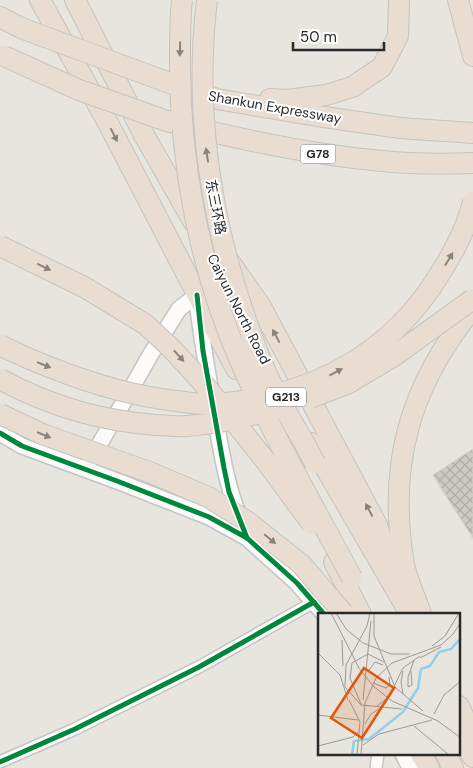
<svg xmlns="http://www.w3.org/2000/svg" width="473" height="768" font-family="'DM Sans','Noto Sans SC',sans-serif">
<style>
.building{fill:url(#building-cross-hatch);stroke:#d3d0ca;filter:url(#shadow)}
.lines{fill:none;stroke-linecap:round;stroke-linejoin:round}
.street-casing{stroke:#c5c3c4;stroke-width:14}
.secondary-casing{stroke:#c5c3c4;stroke-width:18}
.highway-casing{stroke:#c4c3c0;stroke-width:22}
.street{stroke:#fcfbfa;stroke-width:11}
.secondary{stroke:#fcfbfa;stroke-width:15}
.highway{stroke:#e9ddd2;stroke-width:20}
.highway-bridge-casing{stroke:#c4c3c0;stroke-width:22;stroke-linecap:butt}
.highway-bridge{stroke:#e9ddd2;stroke-width:20}
.cycleway-casing{stroke:#fff;stroke-width:8}
.cycleway{stroke:#00873e;stroke-width:5}
.oneway{fill:#89837e}
.labels{text-anchor:middle;stroke-width:4;stroke-linejoin:round;paint-order:stroke}
.shield{fill:#fff;stroke:#696969;stroke-width:1}
.shield-label{font-size:12px;font-weight:bold;fill:#292929}
.street-label{font-size:14px;fill:#292929;stroke:#fff}
.inset-river{fill:none;stroke:#90d0eb;stroke-width:2.5}
.inset-road{fill:none;stroke:#9c9996;stroke-width:1}
.view{fill:#de570d;fill-opacity:0.15;stroke:#de570d;stroke-width:2.5}
.inset-edge{fill:none;stroke:#292929;stroke-width:2.5}
</style>
<defs>
<pattern id="building-cross-hatch" width="8" height="8" patternUnits="userSpaceOnUse" patternTransform="scale(1.25)"><rect width="8" height="8" fill="#cdcac5"/><path d="M0 0l8 8M0 8l8-8" fill="none" stroke="#b0aea9"/></pattern>
<filter id="shadow"><feDropShadow dx="3.5" dy="3.5" stdDeviation="1" flood-color="#0004"/></filter>
</defs>
<rect width="100%" height="100%" fill="#e8e4de"/>
<!-- building -->
<path class="building" d="M473 449V538L433 475Z"/>
<g class="lines">
<defs>
<g id="street">
<path d="M0 762 75 729 199 667 314 602"/>
<path d="M376 768 378 754"/>
</g>
<g id="secondary">
<path d="M197 301C202 342 209 382 216 422 222 455 227 487 240 518"/>
<path d="M0 433 22 446 117 481 209 517 247 538 297 583 324 614"/>
<path d="M90 461 152 352 179 309 197 295"/>
<path d="M403 754 410 768"/>
</g>
<g id="highway">
<path d="M40 0 109 125 236 369"/>
<path d="M75 0 144 135 193 221"/>
<path d="M458 0 473 56"/>
<path d="M0 17 21 28"/>
<path d="M175 85 217 99 317 116 400 128 473 133"/>
<path d="M270 99 287 100 326 95 352 87 382 67 398 36 399 0"/>
<path d="M167 121C241 140 316 156 393 162 419 164 446 164 473 163"/>
<path d="M207 247 234 301"/>
<path d="M229 261 260 305 377 525 387 559"/>
<path d="M311 443 410 614"/>
<path d="M334 562 361 614"/>
<path d="M421 614C416 598 407 581 404 564 387 465 410 385 473 308"/>
<path d="M459 706 473 738"/>
<path d="M459 731 473 757"/>
<path d="M421 754 429 768"/>
<path d="M446 754 453 768"/>
</g>
</defs>
<!-- street casing -->
<use href="#street" class="street-casing"/>
<!-- secondary casing -->
<use href="#secondary" class="secondary-casing"/>
<!-- highway casing -->
<use href="#highway" class="highway-casing"/>
<!-- street -->
<use href="#street" class="street"/>
<!-- secondary -->
<use href="#secondary" class="secondary"/>
<!-- highway -->
<use href="#highway" class="highway"/>
<defs>
<g id="highway-bridge">
<path d="M182 0C180 19 180 38 180 57 179 160 199 268 241 363 273 436 314 507 352 578"/>
<path d="M207 0C194 108 210 218 246 320 252 337 258 354 265 370 279 402 299 432 315 463"/>
<path d="M21 28 175 85"/>
<path d="M4 56 79 90 167 121"/>
<path d="M0 246 84 287 145 324 173 350 203 383 265 460 312 524"/>
<path d="M0 345C17 354 34 361 52 368 92 384 133 396 176 401 186 402 196 404 206 404 295 401 378 364 430 289 448 262 465 234 473 202"/>
<path d="M0 379C49 406 100 421 156 425 166 425 176 427 186 426 216 424 247 417 276 409"/>
<path d="M310 398 347 384 394 356 473 299"/>
<path d="M0 414 42 434 152 473 208 497 248 522 301 564 344 614"/>
</g>
</defs>
<!-- highway-bridge casing -->
<use href="#highway-bridge" class="highway-bridge-casing"/>
<!-- highway-bridge -->
<use href="#highway-bridge" class="highway-bridge"/>
<defs>
<g id="cycleway">
<path d="M197 295 203 351 224 468 229 492 247 538"/>
<path d="M0 433 22 446 117 481 209 517 247 538 297 583 324 614"/>
<path d="M0 762 75 729 199 667 314 602"/>
</g>
</defs>
<!-- cycleway casing -->
<use href="#cycleway" class="cycleway-casing"/>
<!-- cycleway -->
<use href="#cycleway" class="cycleway"/>
</g>
<!-- one-way arrows -->
<defs><path id="oneway-solid" d="M-6-.8H1V-3.2L6.5 0L1 3.2V.8H-6Z" transform="scale(1.25)"/></defs>
<g class="oneway">
<use href="#oneway-solid" transform="translate(180 49) rotate(91)"/>
<use href="#oneway-solid" transform="translate(114 135) rotate(63)"/>
<use href="#oneway-solid" transform="translate(207 155) rotate(-99)"/>
<use href="#oneway-solid" transform="translate(449 259) rotate(-59)"/>
<use href="#oneway-solid" transform="translate(44 267) rotate(26)"/>
<use href="#oneway-solid" transform="translate(276 336) rotate(-118)"/>
<use href="#oneway-solid" transform="translate(179 356) rotate(48)"/>
<use href="#oneway-solid" transform="translate(44 365) rotate(22)"/>
<use href="#oneway-solid" transform="translate(336 372) rotate(-28)"/>
<use href="#oneway-solid" transform="translate(44 435) rotate(22)"/>
<use href="#oneway-solid" transform="translate(369 510) rotate(-118)"/>
<use href="#oneway-solid" transform="translate(270 539) rotate(39)"/>
</g>
<g class="labels">
<!-- shield labels -->
<g class="shield">
<rect x="300.5" y="144.5" width="35" height="19" rx="4"/>
<rect x="266" y="387.5" width="40" height="19" rx="4"/>
</g>
<g class="shield-label">
<text x="318" y="158">G78</text>
<text x="286" y="401">G213</text>
</g>
<!-- street labels -->
<g class="street-label">
<text transform="translate(275 107) rotate(10)" y="5">Shankun Expressway</text>
<text transform="translate(216 207) rotate(79)" y="5">东三环路</text>
<text transform="translate(239 309) rotate(63)" y="5">Caiyun North Road</text>
</g>
</g>
<!-- overview -->
<g transform="translate(318 613)">
<rect width="142" height="142" fill="#e8e4de"/>
<path class="inset-river" d="M34 142 36 128 51 126 85 99 100 75 103 56 112 53 121 39 133 36 143 25"/>
<path class="inset-road" d="M13 0 41 55 55 73 74 88 120 108 143 125M18 0 28 16 45 30 73 41H92M52 0 49 13 28 52 27 74 43 92 84 96M56 0V23L77 74 105 98M24 27 25 53M114 33 127 23 141 0M0 40 22 62 30 87M102 45 123 34M51 57 57 49 65 52M85 58 83 69 85 81M93 58 94 72 90 74V64L96 47M55 70 68 75 72 72 71 64M31 87 42 109 39 142M45 87 53 8M43 91 32 65 34 50 50 41 66 49M59 93 71 84 85 55 102 43M116 101 126 82 143 68M0 102 40 107M47 111 53 101 61 96M96 113 131 142M45 132 61 121 114 107M0 133 35 124 40 119M43 142 47 90 58 65 74 50 123 32 135 21 143 9"/>
<path class="view" d="M46 55 76 75 44 125 13 105Z"/>
<rect width="142" height="142" class="inset-edge"/>
</g>
<!-- scale -->
<path d="M293 42v8h91v-8" fill="none" stroke="#292929" stroke-width="2.5"/>
<text x="300" y="42" font-size="15" fill="#292929" stroke="#ffffff" stroke-width="4" paint-order="stroke">50 m</text>
</svg>
